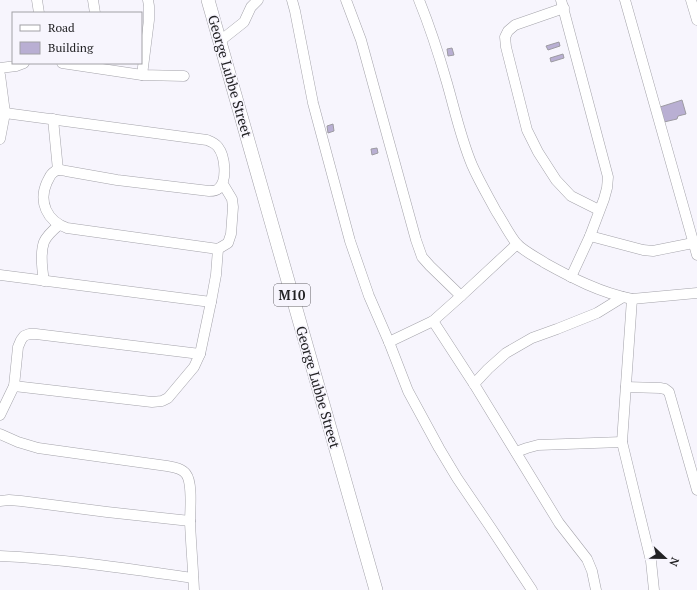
<svg xmlns="http://www.w3.org/2000/svg" width="697" height="590" font-family="'PT Serif',serif">
<style>
.building{fill:#b9afd3;stroke:#9d9ba2}
.lines{fill:none;stroke-linecap:round;stroke-linejoin:round}
.minor-casing{stroke:#a4a3aa;stroke-width:11}
.major-casing{stroke:#a4a3aa;stroke-width:14}
.minor{stroke:#fff;stroke-width:10}
.major{stroke:#fff;stroke-width:13}
.labels{text-anchor:middle;stroke-width:3;stroke-linejoin:round;paint-order:stroke}
.shield{fill:#f7f5fd;stroke:#626165;stroke-width:1}
.shield-label{font-size:13px;font-weight:bold;fill:#222224}
.street-label{font-size:14px;fill:#222224;stroke:#f7f5fd}
</style>
<rect width="100%" height="100%" fill="#f7f5fd"/>
<!-- building -->
<g class="building">
<path d="M559 42 560 46 548 50 546 46Z"/>
<path d="M452 48 454 55 448 56 447 49Z"/>
<path d="M563 54 564 58 551 62 550 58Z"/>
<path d="M682 100 686 114 678 116 677 119 664 122 660 107Z"/>
<path d="M333 124 334 131 328 133 327 126Z"/>
<path d="M377 148 378 153 372 155 371 149Z"/>
</g>
<g class="lines">
<defs>
<g id="minor">
<path d="M37 0 39 13"/>
<path d="M93 0 95 13"/>
<path d="M292 0 295 11 313 103 350 241 369 296 389 342 408 391 439 448 457 478 491 528 532 590"/>
<path d="M346 0 361 40 416 240 422 257 430 266 461 296"/>
<path d="M419 0C430 27 439 55 447 83 455 111 461 139 472 165 479 181 488 196 496 211 502 220 510 236 517 244 525 252 536 257 545 263 572 278 601 293 632 299L697 293"/>
<path d="M561 0 608 177 607 188 604 199 590 236 571 277"/>
<path d="M625 0 697 255"/>
<path d="M691 0 697 20"/>
<path d="M564 8 515 25 508 31 505 37 506 47 527 130 538 152 556 180 571 196 599 210"/>
<path d="M220 41 244 22 251 7 258 0"/>
<path d="M62 63 142 75 184 76"/>
<path d="M0 68 16 66 24 63"/>
<path d="M0 75 5 113 0 139"/>
<path d="M142 75 149 20V6L148 0"/>
<path d="M5 113 207 140C212 142 215 143 218 147 225 156 228 181 218 189 216 191 212 191 209 191L117 180 66 171C62 170 57 169 54 172 50 174 49 179 47 182 38 202 47 221 67 228L218 249 228 243 231 234 233 207 232 199 223 184"/>
<path d="M53 119 58 170"/>
<path d="M590 236 643 250 653 251 693 243"/>
<path d="M0 275 211 302"/>
<path d="M44 281C42 269 40 253 44 242 47 235 53 230 59 225"/>
<path d="M632 299 622 442 651 561 654 590"/>
<path d="M433 321 474 384 559 523 587 559 592 571 596 590"/>
<path d="M389 342 433 321 461 296 517 244"/>
<path d="M474 384 488 369 506 353 532 338 557 329 597 313 623 297"/>
<path d="M14 386 152 402 162 401 168 398 194 367 200 354 211 302 216 275 218 249"/>
<path d="M626 387 660 388 665 389 669 392 697 490"/>
<path d="M0 415 14 386 18 347 21 340 24 336 29 334H36L200 354"/>
<path d="M0 434 18 442 38 448 167 466C173 467 182 468 186 474 193 483 190 511 190 522 191 545 193 567 194 590"/>
<path d="M516 452 527 448 538 445 622 442"/>
<path d="M0 501 9 500 21 501 107 512 190 521"/>
<path d="M0 556C65 559 129 569 193 578"/>
</g>
<path id="major" d="M208 0 376 590"/>
</defs>
<!-- minor casing -->
<use href="#minor" class="minor-casing"/>
<!-- major casing -->
<use href="#major" class="major-casing"/>
<!-- minor -->
<use href="#minor" class="minor"/>
<!-- major -->
<use href="#major" class="major"/>
</g>
<g class="labels">
<!-- shield labels -->
<rect class="shield" x="274" y="284" width="36" height="22" rx="3"/>
<g class="shield-label">
<text x="292" y="300">M10</text>
</g>
<!-- street labels -->
<g class="street-label">
<text transform="translate(230 76) rotate(74)" y="5">George Lubbe Street</text>
<text transform="translate(318 387) rotate(74)" y="5">George Lubbe Street</text>
</g>
</g>
<!-- legend -->
<rect x="12" y="12" width="130" height="52" fill="#f7f5fd" stroke="#a2a1a6"/>
<rect x="20" y="25" width="20" height="6" fill="#ffffff" stroke="#a2a1a6"/>
<text x="48" y="32" font-size="12" fill="#222224">Road</text>
<rect x="20" y="42" width="20" height="12" fill="#b9afd3" stroke="#a2a1a6"/>
<text x="48" y="52" font-size="12" fill="#222224">Building</text>
<!-- north arrow -->
<g transform="translate(665 558) rotate(112)" stroke="#f7f5fd" stroke-width="3" paint-order="stroke">
<path d="M0-3L7 15L0 10L-7 15Z" fill="#222224"/>
<text y="-6" font-size="11" font-weight="bold" text-anchor="middle" fill="#222224">N</text>
</g>
</svg>
